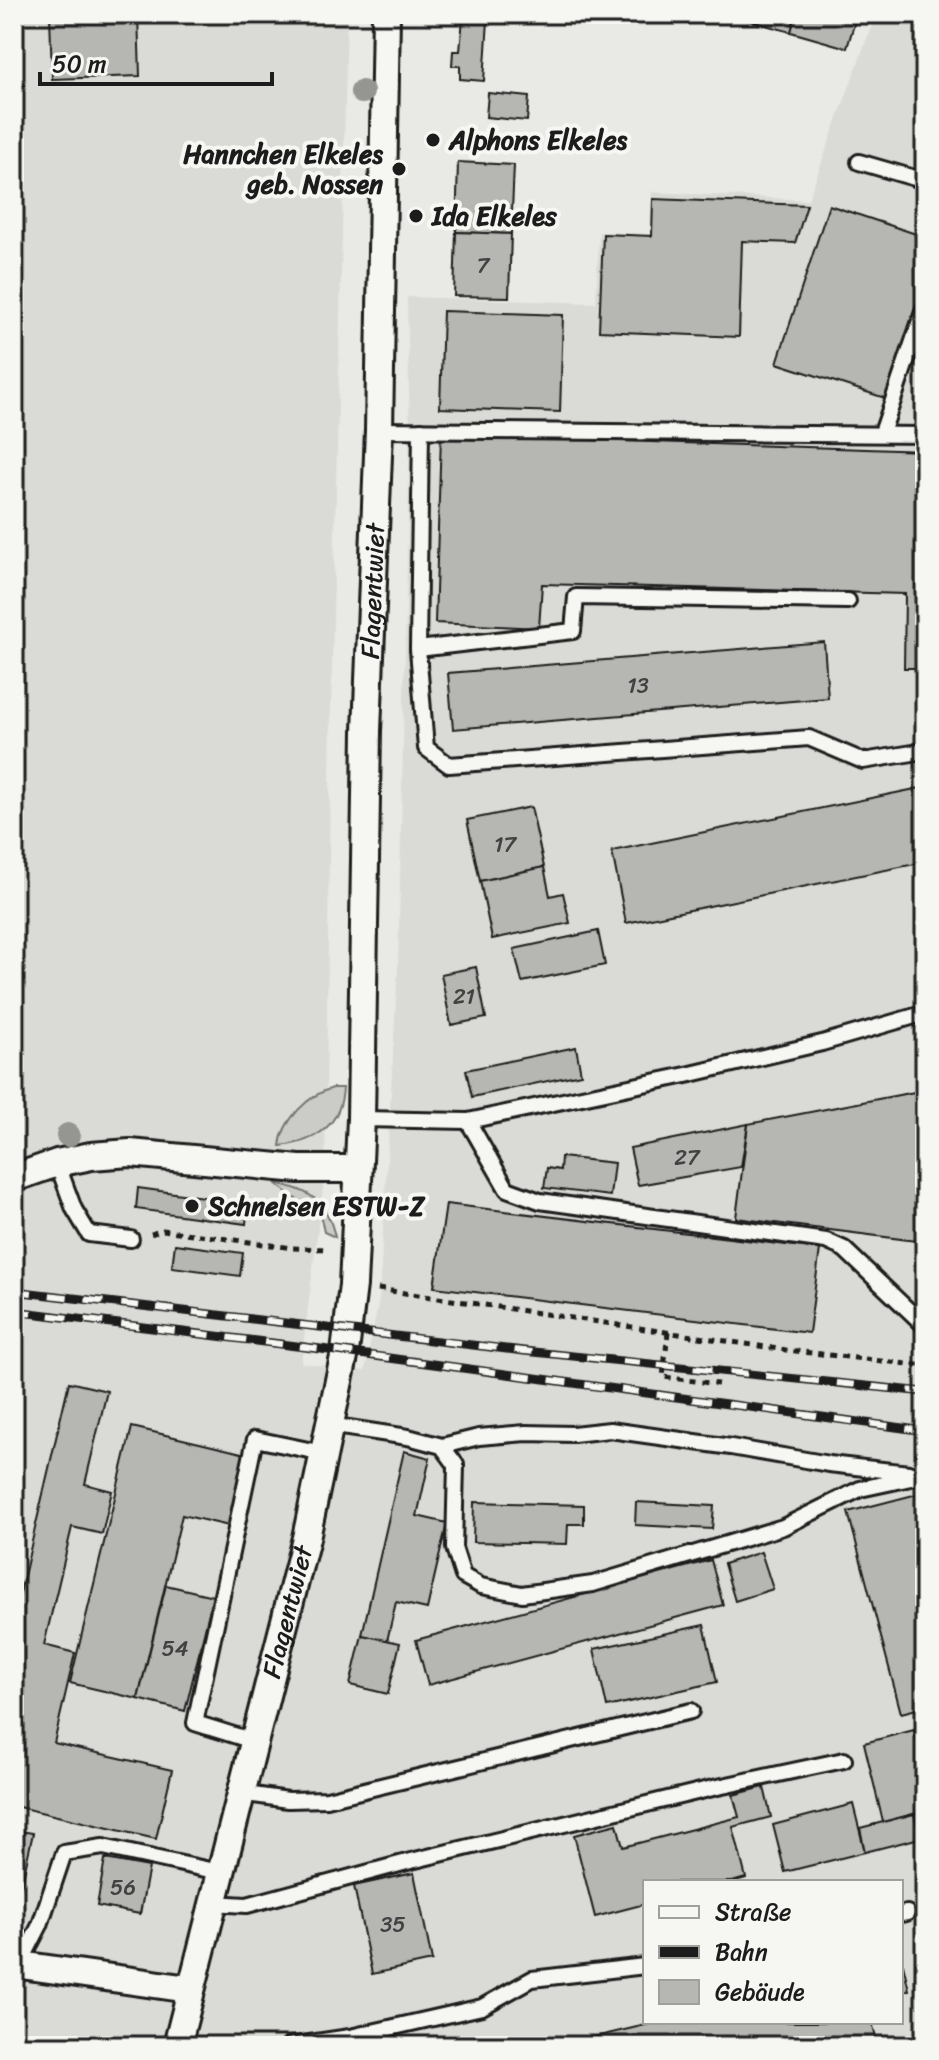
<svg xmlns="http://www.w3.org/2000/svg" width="939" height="2060" font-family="Sriracha,sans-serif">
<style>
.built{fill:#dadad6;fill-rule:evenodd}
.green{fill:#cbcbc7;stroke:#747472;stroke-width:2}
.building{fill:#b6b6b3;stroke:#1c1c1c;stroke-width:2}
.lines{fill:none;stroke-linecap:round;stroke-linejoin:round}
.service-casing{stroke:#1c1c1c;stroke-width:20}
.minor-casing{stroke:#1c1c1c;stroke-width:32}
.path{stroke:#1c1c1c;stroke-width:5;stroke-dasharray:6 6;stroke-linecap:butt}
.service{stroke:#f6f6f2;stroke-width:14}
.minor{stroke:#f6f6f2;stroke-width:26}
.rail-casing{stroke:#1c1c1c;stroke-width:9}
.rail{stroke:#f6f6f2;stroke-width:6;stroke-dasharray:18;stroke-linecap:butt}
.tree{fill:#959592}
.poi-dot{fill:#1c1c1c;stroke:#f6f6f2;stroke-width:3}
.labels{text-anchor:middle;stroke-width:8;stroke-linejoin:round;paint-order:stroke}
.number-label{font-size:22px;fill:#424242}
.poi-label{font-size:26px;font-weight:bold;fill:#1c1c1c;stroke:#f6f6f2;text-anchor:start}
.street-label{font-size:26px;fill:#1c1c1c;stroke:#f6f6f2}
</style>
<rect width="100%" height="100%" fill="#e9e9e5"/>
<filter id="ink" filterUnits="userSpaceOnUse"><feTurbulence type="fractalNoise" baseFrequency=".0125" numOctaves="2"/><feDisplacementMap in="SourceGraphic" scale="16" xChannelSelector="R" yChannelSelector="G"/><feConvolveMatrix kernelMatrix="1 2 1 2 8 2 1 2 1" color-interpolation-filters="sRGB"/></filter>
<g filter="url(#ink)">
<!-- built -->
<path class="built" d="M14 14H347L331 704 325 1171 301 1363 365 1371 379 1300 398 969 410 430 407 297 596 303 599 232 650 234 652 192 808 200 876 14H925V2046H14ZM645 1882H901V2022H645Z"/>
<!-- green -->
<g class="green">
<path d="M333 1088H343C341 1126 315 1142 280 1146 282 1121 309 1094 333 1088Z"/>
<path d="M275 1183C309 1190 327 1200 335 1237L324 1232 321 1218Z"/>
</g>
<!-- building -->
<g class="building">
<path d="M50 14H138L140 76 52 79Z"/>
<path d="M737 14H796L791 32 736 17Z"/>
<path d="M796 14H857L847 48 791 32Z"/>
<path d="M463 18 488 20 484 81 460 79V66H452L453 51H460Z"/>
<path d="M488 93 529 97 527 121 486 117Z"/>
<path d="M458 162 514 165 511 234 456 232Z"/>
<path d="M653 199 807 205 795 243 742 241 739 337 599 331 603 234 652 236Z"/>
<path d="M829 205 925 237V295L891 400 777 363Z"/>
<path d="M456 232 511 234 509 297 454 296Z"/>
<path d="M443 311 563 315 560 412 440 408Z"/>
<path d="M441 435 925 451V668H904L905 594 542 584 539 628 435 623Z"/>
<path d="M824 642 828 698 453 729 448 673Z"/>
<path d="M925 787V862L626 923 612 851Z"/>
<path d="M531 807 544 867 480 881 467 820Z"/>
<path d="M544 867 550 896 563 893 570 923 492 939 480 881Z"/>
<path d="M598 931 605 965 522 982 514 949Z"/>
<path d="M476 967 486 1018 451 1025 441 974Z"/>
<path d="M576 1047 581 1074 472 1097 466 1070Z"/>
<path d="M925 1090V1242L736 1218 748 1124Z"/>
<path d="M748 1124 741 1167 638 1185 630 1148Z"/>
<path d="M561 1157 614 1163 610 1196 544 1188 547 1168 560 1170Z"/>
<path d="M138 1188 248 1203 246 1224 136 1209Z"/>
<path d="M446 1204 820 1249 809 1333 434 1287Z"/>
<path d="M175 1244 243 1253 240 1276 172 1267Z"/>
<path d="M69 1382 107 1391 85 1484 112 1491 102 1534 72 1527 44 1645 75 1653 54 1743 172 1770 156 1839 14 1806V1619Z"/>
<path d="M132 1427 246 1454 229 1526 182 1515 138 1699 70 1683Z"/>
<path d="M404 1451 430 1458 417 1516 447 1523 427 1609 396 1602 387 1641 362 1635Z"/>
<path d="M925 1492V1707L901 1713 848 1512Z"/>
<path d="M474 1502 584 1505V1524H568L567 1544 473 1542Z"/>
<path d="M636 1502 714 1506 712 1529 635 1525Z"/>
<path d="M761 1552 773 1589 735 1601 724 1564Z"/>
<path d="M711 1560 723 1605 428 1685 416 1640Z"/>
<path d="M166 1585 213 1596 185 1711 138 1699Z"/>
<path d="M704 1625 717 1682 607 1707 594 1649Z"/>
<path d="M362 1635 400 1643 388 1694 350 1685Z"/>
<path d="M914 1730 925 1775V1811L883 1822 864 1743Z"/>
<path d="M764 1787 771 1817 733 1827 746 1878 732 1882H645V1904L595 1917 574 1835 617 1824 623 1847 739 1817 733 1795Z"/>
<path d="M853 1804 865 1852 785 1872 773 1825Z"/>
<path d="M914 1814 920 1838 865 1852 860 1828Z"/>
<path d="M14 1830 33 1833 19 1896 14 1894Z"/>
<path d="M105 1859 149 1867 140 1914 97 1906Z"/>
<path d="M414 1873 432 1961 372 1974 354 1886Z"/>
<path d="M901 1964H903L909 1990 901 1991Z"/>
<path d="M658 2022H872L878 2046H557Z"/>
</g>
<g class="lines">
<defs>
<g id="service">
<path d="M859 162 925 181"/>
<path d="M379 430 925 435"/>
<path d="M421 430 418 649 426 748 449 765 809 738 863 761 925 751"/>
<path d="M882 433 925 306"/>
<path d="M418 649 573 631 576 597 848 601"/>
<path d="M361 1119 468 1121 691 1074 822 1043 915 1016H925"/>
<path d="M468 1121 507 1189 540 1201 826 1241 844 1249 925 1326"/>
<path d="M57 1163 74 1209 89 1234 131 1239"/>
<path d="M329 1425 408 1437 442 1446 456 1465 454 1548 463 1576 481 1586 522 1594 593 1584 783 1527 860 1489 925 1475"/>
<path d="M442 1446 479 1437 526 1433 573 1434 610 1430 731 1447 829 1464 909 1473"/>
<path d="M253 1741 195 1723 255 1439 323 1453"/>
<path d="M240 1793 288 1800 327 1799 691 1711"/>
<path d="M211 1903 247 1905 407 1862 713 1788 844 1760"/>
<path d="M901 1914 907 1913"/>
<path d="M18 1968 40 1925 64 1853 103 1847 219 1872"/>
<path d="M289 2046 350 2037 482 2007 532 1979 645 1966"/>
</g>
<g id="minor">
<path d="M14 1178 57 1163 91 1156 130 1153 299 1169H358"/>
<path d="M14 1964 189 1989"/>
<path id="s1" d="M177 2046 306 1538 345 1352 353 1285 361 1119 367 731 379 430 386 14"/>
</g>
</defs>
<!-- service casing -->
<use href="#service" class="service-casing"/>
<!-- minor casing -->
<use href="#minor" class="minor-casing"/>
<!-- path -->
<g class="path">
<path d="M151 1234 163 1230 293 1248 328 1249"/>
<path d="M378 1289 786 1350 925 1366"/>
<path d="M668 1332 663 1377 718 1384"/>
</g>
<!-- service -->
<use href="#service" class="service"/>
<!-- minor -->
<use href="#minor" class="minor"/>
<defs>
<g id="rail">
<path d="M14 1291 524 1351 925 1392"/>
<path d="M14 1311 345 1352 925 1431"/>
</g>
</defs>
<!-- rail casing -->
<use href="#rail" class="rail-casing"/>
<!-- rail -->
<use href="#rail" class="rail"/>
</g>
<!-- trees -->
<g class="tree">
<circle cx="362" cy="92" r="12"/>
<circle cx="68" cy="1135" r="12"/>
</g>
</g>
<!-- markers -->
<g class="poi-dot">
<circle cx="433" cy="140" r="8"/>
<circle cx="399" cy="169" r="8"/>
<circle cx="416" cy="216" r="8"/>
<circle cx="192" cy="1206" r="8"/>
</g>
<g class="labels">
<!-- number labels -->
<g class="number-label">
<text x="483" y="273">7</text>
<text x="638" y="693">13</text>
<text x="505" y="852">17</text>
<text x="464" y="1004">21</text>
<text x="687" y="1165">27</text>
<text x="175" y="1656">54</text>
<text x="123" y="1895">56</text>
<text x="393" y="1932">35</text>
</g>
<!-- poi labels -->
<g class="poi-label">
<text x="449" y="149">Alphons Elkeles</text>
<text x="383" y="163" text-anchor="end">Hannchen Elkeles<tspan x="383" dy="30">geb. Nossen</tspan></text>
<text x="432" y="225">Ida Elkeles</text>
<text x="208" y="1215">Schnelsen ESTW-Z</text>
</g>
<!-- street labels -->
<g class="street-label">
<text dy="9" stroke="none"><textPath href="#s1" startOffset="1476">Flagentwiet</textPath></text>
<text dy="9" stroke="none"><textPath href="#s1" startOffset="448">Flagentwiet</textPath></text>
</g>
</g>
<!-- margin -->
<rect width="939" height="2060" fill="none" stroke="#f6f6f2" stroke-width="48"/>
<rect x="24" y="24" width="891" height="2012" fill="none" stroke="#1c1c1c" stroke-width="3" filter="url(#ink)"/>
<!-- legend -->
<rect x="643" y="1880" width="260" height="144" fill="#f6f6f2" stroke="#9f9f9c" stroke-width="2"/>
<rect x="659" y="1906" width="40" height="12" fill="#f6f6f2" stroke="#9f9f9c" stroke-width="2"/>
<text x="715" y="1920" font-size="24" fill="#1c1c1c">Straße</text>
<rect x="659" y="1946" width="40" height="12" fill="#1c1c1c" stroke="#9f9f9c" stroke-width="2"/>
<text x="715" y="1960" font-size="24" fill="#1c1c1c">Bahn</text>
<rect x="659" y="1980" width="40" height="24" fill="#b6b6b3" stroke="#9f9f9c" stroke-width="2"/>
<text x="715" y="2000" font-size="24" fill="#1c1c1c">Gebäude</text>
<!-- scale -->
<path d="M40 72v12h232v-12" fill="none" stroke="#1c1c1c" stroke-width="4"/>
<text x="52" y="72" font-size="24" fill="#1c1c1c" stroke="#f6f6f2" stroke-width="6" paint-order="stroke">50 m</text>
</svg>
